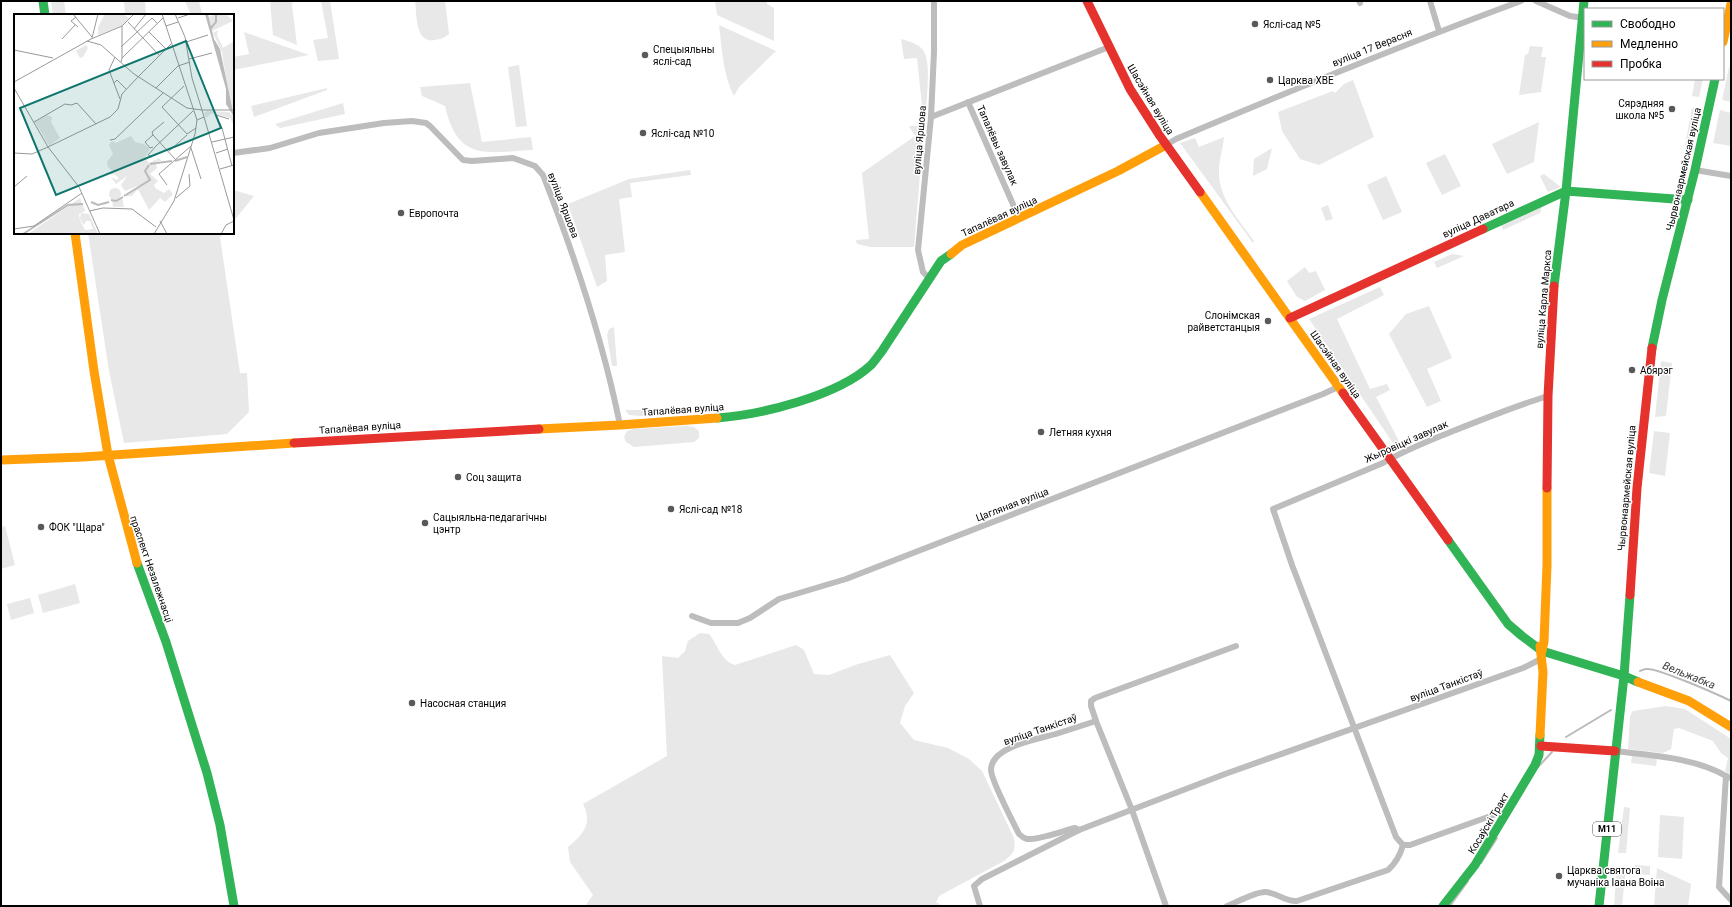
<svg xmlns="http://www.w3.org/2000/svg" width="1732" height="907" font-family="Roboto,sans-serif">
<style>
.green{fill:#e8e8e8}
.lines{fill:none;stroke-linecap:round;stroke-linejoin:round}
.stream{stroke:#bababa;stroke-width:2}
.street{stroke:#bdbdbd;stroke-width:6}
.fast{stroke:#30b455;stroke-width:9}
.slow{stroke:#ff9f0a;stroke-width:9}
.jam{stroke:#e5322d;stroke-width:9}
.poi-dot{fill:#595959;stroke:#fff;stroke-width:1.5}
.labels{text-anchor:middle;stroke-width:3;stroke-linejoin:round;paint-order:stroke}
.shield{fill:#fff;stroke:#4c4c4c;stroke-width:1}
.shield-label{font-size:9px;font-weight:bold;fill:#000}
.poi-label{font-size:10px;fill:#000;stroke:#fff;text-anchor:start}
.street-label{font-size:10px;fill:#000;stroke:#fff}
.water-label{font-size:11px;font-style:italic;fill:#3d3d3d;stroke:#fff}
.inset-river{fill:none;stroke:#bababa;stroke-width:2}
.inset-road{fill:none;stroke:#999;stroke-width:1}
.view{fill:#0f766e;fill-opacity:0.15;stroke:#0f766e;stroke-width:2}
.inset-edge{fill:none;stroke:#000;stroke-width:2}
</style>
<rect width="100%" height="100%" fill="#fff"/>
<!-- green -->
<g class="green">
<path d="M51 1H64L66 15H53Z"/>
<path d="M124 1H145L146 15H125Z"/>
<path d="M185 1H199L202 14 191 15Z"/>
<path d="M270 1H293L292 5 297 45 273 35Z"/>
<path d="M321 1H330L339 59 318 61 313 40 328 38Z"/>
<path d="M415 1H445L449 34C444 38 441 39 435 40 415 44 417 15 415 1Z"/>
<path d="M715 1H767V4L774 8V41L717 15Z"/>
<path d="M719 25 776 51 739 87 734 96C723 75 722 49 719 25Z"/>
<path d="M244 32 309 55 233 70V57L249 54Z"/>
<path d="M901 39C908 41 919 44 923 50 932 62 926 100 926 115H923L917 58 904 59Z"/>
<path d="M1530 46 1543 47 1541 57H1546L1541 92 1519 95 1525 55 1528 54Z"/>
<path d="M519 65 527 126 516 127 508 67Z"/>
<path d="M1729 67H1731V102L1722 100Z"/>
<path d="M1695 79H1703L1699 97 1692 96Z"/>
<path d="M1353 80 1374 137 1319 165 1300 159 1282 131 1278 112 1333 91 1335 93 1344 84Z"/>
<path d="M470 83 482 142 531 137 533 150C487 152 458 163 445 106L422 96 420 87Z"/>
<path d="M327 88V90L254 117 251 106Z"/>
<path d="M343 103 345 114 280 128 275 124Z"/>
<path d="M1692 108 1697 109 1689 146H1685Z"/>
<path d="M1720 110 1731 113V146L1713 143Z"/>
<path d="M1539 122 1534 162 1507 174 1492 144Z"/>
<path d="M909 126H924L914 247H870L857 244 856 240 869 239 862 173 915 136Z"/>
<path d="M1224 137C1223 148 1219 160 1219 171 1218 198 1240 221 1254 241L1253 243 1180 143 1195 138 1199 147Z"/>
<path d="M1272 148 1267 169 1253 176 1254 159Z"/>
<path d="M1445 154 1461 186 1442 195 1426 163Z"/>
<path d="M690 170 691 175 630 183 632 197 619 199 625 252 605 255 607 281 597 287 568 204 629 179Z"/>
<path d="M1544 174 1561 187 1548 192 1540 176Z"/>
<path d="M1386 176 1402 212 1383 220 1367 185Z"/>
<path d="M233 190 254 196 233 222Z"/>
<path d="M1328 205 1333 219 1326 221 1321 208Z"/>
<path d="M1542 207 1540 213 1503 230 1501 225Z"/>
<path d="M88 233H224L220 237 240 373H247L249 412 227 434 124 443 109 371Z"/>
<path d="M1452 254 1464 256 1437 268 1434 262Z"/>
<path d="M1305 267 1309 273 1316 271 1325 290 1305 301 1297 297 1287 281Z"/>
<path d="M1380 287 1384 295 1337 319 1370 389 1387 384 1390 390 1376 397 1402 447 1397 449 1309 319Z"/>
<path d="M1429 306 1452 358 1427 369 1441 401 1427 407 1389 334 1406 314Z"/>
<path d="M614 327 617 366H612L607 335 609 329Z"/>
<path d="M1661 361 1672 363 1666 416 1655 417Z"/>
<path d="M625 410H657L655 415 640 416 629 415Z"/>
<path d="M686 426 694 427 699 431V438L694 442 634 447 626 442 624 437 627 431 634 429Z"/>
<path d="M1654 431 1670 433 1665 476 1649 473Z"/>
<path d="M5 526 15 565 1 569V527Z"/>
<path d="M75 584 80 603 43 613 38 595Z"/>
<path d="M30 598 34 613 11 620 7 604Z"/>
<path d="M700 633 709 634C718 645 721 661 735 665L796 645 804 650 814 674 829 675 855 665 890 655 914 693 905 706 900 723 914 740 948 748 969 759 982 771 1014 838C1016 851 1014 853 1004 861L939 896 936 902 943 906H585L593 895 570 862 568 847C583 835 593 824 583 804L667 756 662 656 678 658 685 651 688 641Z"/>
<path d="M1666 706 1685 709 1731 739V775L1725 771 1728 758 1721 753 1713 741 1679 728 1674 729 1671 749 1663 753 1628 749 1630 716 1633 711Z"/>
<path d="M1632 755 1657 758 1656 766 1631 763Z"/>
<path d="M1624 807 1630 808 1626 853H1618Z"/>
<path d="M1660 815 1684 817 1682 859 1658 857Z"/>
<path d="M1635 865 1650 866V875L1635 874Z"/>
<path d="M1617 866 1626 867 1622 906H1614Z"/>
<path d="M1657 868 1691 884 1688 906H1654Z"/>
</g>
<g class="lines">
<!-- stream -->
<g class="stream">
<path d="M1640 671C1640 671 1645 669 1646 669 1656 667 1719 695 1731 701"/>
<path d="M1566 737 1611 710"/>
<path d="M1538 767 1552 752"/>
<path d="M1481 863 1497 838"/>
<path d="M1450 906 1468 881"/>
</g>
<!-- street -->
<g class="street">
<path d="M1359 1 1360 3"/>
<path d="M1430 1 1439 31"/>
<path d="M1536 1 1570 16 1584 18"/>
<path d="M968 102 1019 218"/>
<path d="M931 117 1109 47"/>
<path d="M1166 145 1176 139C1290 91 1405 44 1521 1"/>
<path d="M233 153 270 148 319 133 384 123 412 121 426 123 430 126 463 160 472 161 513 158 535 166 543 175C574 254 603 341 620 425"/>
<path d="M1695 170 1731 176"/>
<path d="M929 278 923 272 918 250 931 117 934 52V1"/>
<path d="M692 616 711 623H738L750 618 779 599 846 579 1323 394 1338 387"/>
<path d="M1096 721 1091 706V701L1095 698 1236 646"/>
<path d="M1615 751C1652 756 1693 757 1726 776"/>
<path d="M1731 778 1726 776 1719 887 1731 900"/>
<path d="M1505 815 1499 813 1410 845H1403L1396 837 1292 565 1273 509 1383 463C1405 450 1429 441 1453 431 1484 419 1515 406 1548 396"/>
<path d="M1079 830 1075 828C1062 831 1039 840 1027 839 1023 838 1021 836 1019 834 1013 822 991 780 991 770 991 745 1041 739 1059 733 1071 729 1084 725 1096 721L1132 810 1166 906"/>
<path d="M980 906 974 886 982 879 1079 830 1225 774 1523 668 1543 658"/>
<path d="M1227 906C1237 902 1257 891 1266 892 1278 893 1285 902 1297 901L1388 870C1396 863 1400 856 1403 845"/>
</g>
<!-- fast -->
<g class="fast">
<path d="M43 1 45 15"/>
<path d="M1483 229 1566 191 1688 200"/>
<path d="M1554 286 1566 191 1584 1"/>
<path d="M1652 348 1662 300 1695 170 1715 79"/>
<path d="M717 418C760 415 838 396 871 365 875 361 878 356 882 351L941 261 951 254"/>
<path d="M1448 540 1508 624 1522 636 1542 651 1624 676 1630 595"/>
<path d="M137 563 166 642 207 773 220 825 234 906"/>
<path d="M1443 906 1475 865 1535 765 1539 755 1540 735"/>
<path d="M1599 906 1624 676 1638 682"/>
</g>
<!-- slow -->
<g class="slow">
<path d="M1723 42 1731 4"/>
<path d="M1200 192 1343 393"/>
<path d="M75 233 94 371 108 455 137 563"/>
<path d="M951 254 962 245 1118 171 1166 145"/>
<path d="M539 429 620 425 717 418"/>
<path d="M1 460 83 457 294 443"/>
<path d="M1542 651 1544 642 1547 565V488"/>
<path d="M1638 682 1689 701 1731 727"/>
<path d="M1540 735 1543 672 1540 646"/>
</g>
<!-- jam -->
<g class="jam">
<path d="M1087 1 1130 89 1160 136 1200 192"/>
<path d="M1290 318 1483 229"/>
<path d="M1343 393 1448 540"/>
<path d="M294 443 539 429"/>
<path d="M1547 488 1548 396 1554 286"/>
<path d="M1630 595 1637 488 1652 348"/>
<path d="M1541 746 1615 751"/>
</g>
</g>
<!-- markers -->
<g class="poi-dot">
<circle cx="1255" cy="24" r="4"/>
<circle cx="645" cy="55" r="4"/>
<circle cx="1270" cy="80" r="4"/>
<circle cx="1672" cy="109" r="4"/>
<circle cx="643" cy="133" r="4"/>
<circle cx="401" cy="213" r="4"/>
<circle cx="1268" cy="321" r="4"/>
<circle cx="1632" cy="370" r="4"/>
<circle cx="1041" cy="432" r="4"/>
<circle cx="458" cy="477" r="4"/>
<circle cx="671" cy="509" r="4"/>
<circle cx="425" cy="523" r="4"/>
<circle cx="41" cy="527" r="4"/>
<circle cx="412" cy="703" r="4"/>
<circle cx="1559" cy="876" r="4"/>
</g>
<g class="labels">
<!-- shield labels -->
<rect class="shield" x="1593" y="822" width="28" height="14" rx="3"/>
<g class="shield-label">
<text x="1607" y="832">М11</text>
</g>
<!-- poi labels -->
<g class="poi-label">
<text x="1263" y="28">Яслі-сад №5</text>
<text x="653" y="53">Спецыяльны<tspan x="653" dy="12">яслі-сад</tspan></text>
<text x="1278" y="84">Царква ХВЕ</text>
<text x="1664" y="107" text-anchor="end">Сярэдняя<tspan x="1664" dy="12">школа №5</tspan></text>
<text x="651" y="137">Яслі-сад №10</text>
<text x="409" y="217">Европочта</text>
<text x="1260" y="319" text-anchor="end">Слонімская<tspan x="1260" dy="12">райветстанцыя</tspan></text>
<text x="1640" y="374">Абярэг</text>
<text x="1049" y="436">Летняя кухня</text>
<text x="466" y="481">Соц защита</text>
<text x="679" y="513">Яслі-сад №18</text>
<text x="433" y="521">Сацыяльна-педагагічны<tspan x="433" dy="12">цэнтр</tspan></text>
<text x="49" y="531">ФОК "Щара"</text>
<text x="420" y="707">Насосная станция</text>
<text x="1567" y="874">Царква святога<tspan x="1567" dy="12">мучаніка Іаана Воіна</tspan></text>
</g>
<!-- street labels -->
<g class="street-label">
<text transform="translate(1372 47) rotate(-22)" y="4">вуліца 17 Верасня</text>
<text transform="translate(1151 99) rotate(59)" y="4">Шасэйная вуліца</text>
<text transform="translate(919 140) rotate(-85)" y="4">вуліца Яршова</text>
<text transform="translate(998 145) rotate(66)" y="4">Тапалёвы завулак</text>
<text transform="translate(1683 169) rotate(-77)" y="4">Чырвонаармейская вуліца</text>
<text transform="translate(564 205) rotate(69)" y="4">вуліца Яршова</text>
<text transform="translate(999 216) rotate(-25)" y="4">Тапалёвая вуліца</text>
<text transform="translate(1478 218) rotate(-25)" y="4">вуліца Даватара</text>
<text transform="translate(1543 299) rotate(-85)" y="4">вуліца Карла Маркса</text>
<text transform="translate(1336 364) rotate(55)" y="4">Шасэйная вуліца</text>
<text transform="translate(683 409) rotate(-4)" y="4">Тапалёвая вуліца</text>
<text transform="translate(360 427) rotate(-4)" y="4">Тапалёвая вуліца</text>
<text transform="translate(1406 441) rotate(-24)" y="4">Жыровіцкі завулак</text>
<text transform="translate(1626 488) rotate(-85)" y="4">Чырвонаармейская вуліца</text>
<text transform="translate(1012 504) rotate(-21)" y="4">Цагляная вуліца</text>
<text transform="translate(152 569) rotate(71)" y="4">праспект Незалежнасці</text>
<text transform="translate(1446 685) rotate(-20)" y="4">вуліца Танкістаў</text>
<text transform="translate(1040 729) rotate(-19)" y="4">вуліца Танкістаў</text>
<text transform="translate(1488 823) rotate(-59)" y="4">Косаўскі Тракт</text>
</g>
<!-- water labels -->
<g class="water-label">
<text transform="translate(1689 675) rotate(22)" y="4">Вельжабка</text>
</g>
</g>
<!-- overview -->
<g transform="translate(14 14)">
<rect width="220" height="220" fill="#fff"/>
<path d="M91 0H109L115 4 109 11 84 21V13ZM202 0 213 1 219 7 198 17 195 3ZM204 16 203 21 209 34 220 27V94L217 95 215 85 208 38 199 19ZM72 31 74 34 69 43 66 44 62 37 51 43ZM193 97 215 98 220 103V112L216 104 198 99 192 104 190 99ZM33 101 38 103 37 108 46 124 35 132 21 108ZM117 122 121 128 130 130 136 135 131 143 135 149 145 144 147 147 141 148 143 154 136 160 144 167 140 171 141 174 150 179 155 175 159 180 151 188 146 184 135 196 125 177 123 176 118 182H111L126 171 111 177 107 171 113 162 102 170 97 163 103 166 105 164 100 160 96 161 98 157 94 153 93 148 99 140 95 131 98 127 102 129ZM95 180a6 6 0 1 1 12 0a6 6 0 1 1-12 0ZM108 183 110 193H99L98 187 102 188ZM66 184 71 197 65 200 66 206 71 216 79 215 76 207H72L70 211 66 205 67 199 75 200 84 220H14Z" fill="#e8e8e8"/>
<path d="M191 0H194L200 25 206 35 220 103 212 90V75Z" fill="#bababa"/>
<path class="inset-river" d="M196 15 202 8V0M161 147 173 143M136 150 158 147M110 182 136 166 131 157 135 151M97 186 102 187 109 183M77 188 84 191 95 188M9 220 54 191 69 190"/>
<path class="inset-road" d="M59 0 78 23M148 0 183 106M62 3 57 7 64 13M164 4 176 0M114 8 145 41M152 12 164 8M120 15 132 0M135 18 152 35M78 24 84 0M48 25 61 11M73 27 87 31 120 60 173 94 188 96 178 64 171 23 161 0M172 28 194 21M107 33 138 4 143 9M0 36 39 44M101 43 95 56 106 85M108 44V12M175 45 198 39M107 48 108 44 149 4M124 63 157 30M0 68 77 25 108 12 120 0M100 69 103 66 112 75M170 72 148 93 173 120 182 114M0 74 34 133 65 173 86 220M142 74 164 52 176 48M220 96H188L220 206M215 105 202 101 208 114 218 152M20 108 51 90 57 91 63 89 82 110M139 121 138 118 150 108M96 126 101 125 149 79M198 128 220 123M34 133 96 103 104 95 108 80 124 63M139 133 136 134 131 128 139 121 161 145M177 134 187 165M155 137 173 121M0 139 18 140 34 133M202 139 214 135M138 143 134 141 142 132 179 97M206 155 220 151M153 171 145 160 177 132M0 173 13 162M162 184 176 172 175 160M75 197 89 194 118 195 142 213M146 207 153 220M0 215 20 212 68 179M140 220 160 187 181 120 183 106 190 103M207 220 212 211 220 207"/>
<path class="view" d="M172 27 207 114 42 181 6 94Z"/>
<rect width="220" height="220" class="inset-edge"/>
</g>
<!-- border -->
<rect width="1732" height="907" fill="none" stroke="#000000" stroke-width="4"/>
<!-- legend -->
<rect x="1584" y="8" width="140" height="72" fill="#ffffff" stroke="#999999"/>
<rect x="1592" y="21" width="20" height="6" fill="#30b455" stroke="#999999"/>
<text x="1620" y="28" font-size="12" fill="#000000">Свободно</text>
<rect x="1592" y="41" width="20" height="6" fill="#ff9f0a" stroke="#999999"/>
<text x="1620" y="48" font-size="12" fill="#000000">Медленно</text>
<rect x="1592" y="61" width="20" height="6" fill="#e5322d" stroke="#999999"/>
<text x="1620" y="68" font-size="12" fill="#000000">Пробка</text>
</svg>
